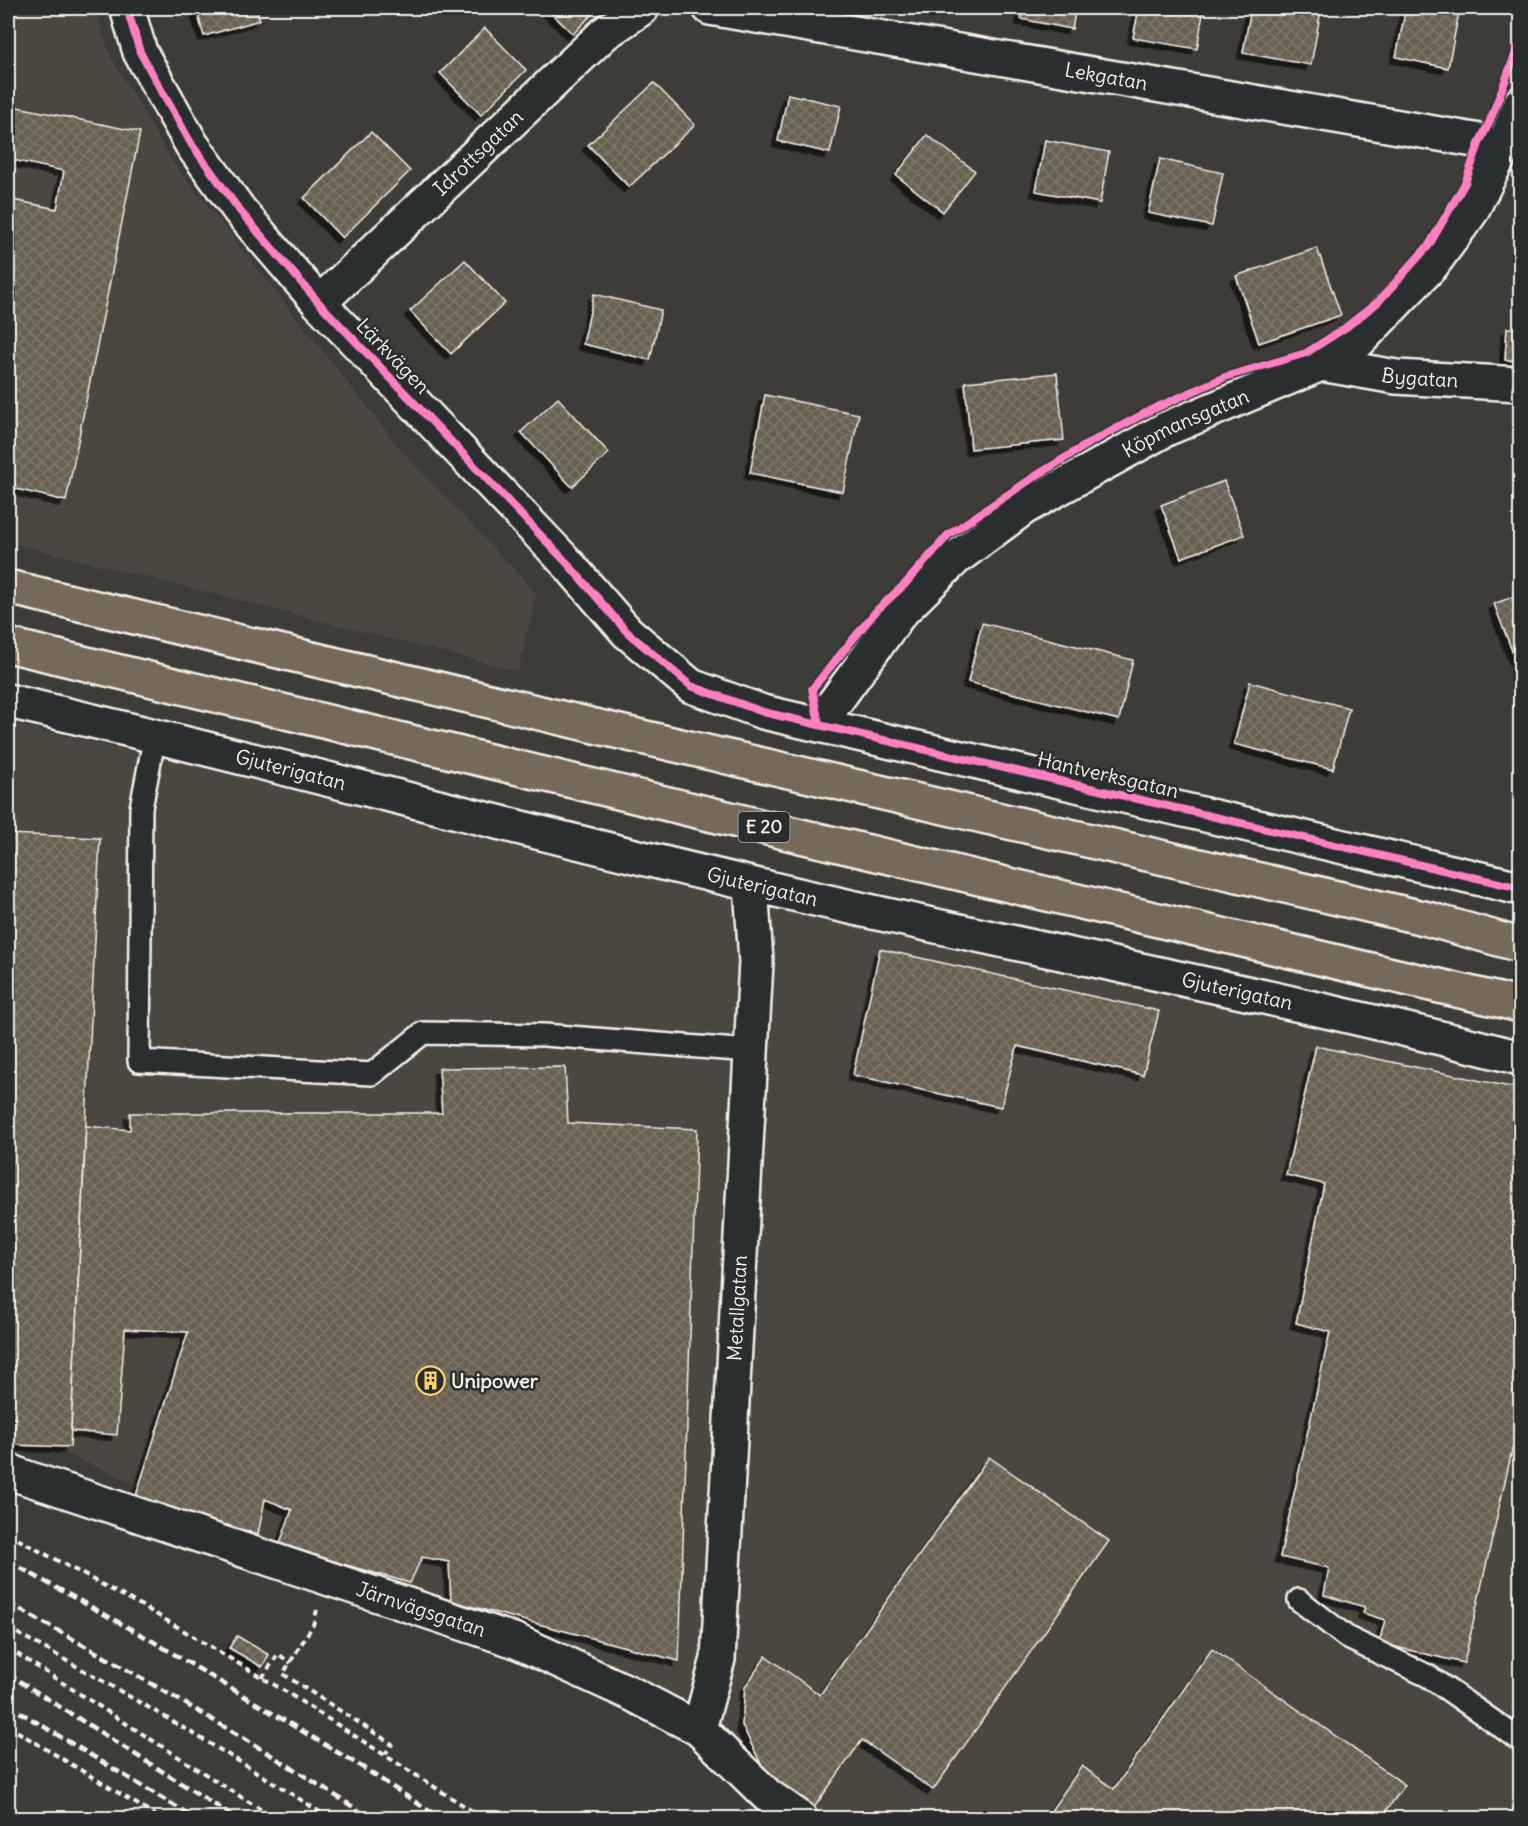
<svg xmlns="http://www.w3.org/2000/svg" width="1528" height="1826" font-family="Delius,sans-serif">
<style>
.built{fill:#4a4740}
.building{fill:url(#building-cross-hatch);stroke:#f4f1e8;stroke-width:1.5;filter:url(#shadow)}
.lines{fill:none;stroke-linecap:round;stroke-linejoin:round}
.service-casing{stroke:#f4f1e8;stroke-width:26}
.minor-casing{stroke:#f4f1e8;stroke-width:38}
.trunk-casing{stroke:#f4f1e8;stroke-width:38}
.path{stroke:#f4f1e8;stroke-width:4;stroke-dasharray:6 4.5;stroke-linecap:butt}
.service{stroke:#2a2d2e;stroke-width:21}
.minor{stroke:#2a2d2e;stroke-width:33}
.trunk{stroke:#746a5a;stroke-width:33}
.rail{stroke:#f4f1e8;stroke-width:4.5;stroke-dasharray:9 4.5;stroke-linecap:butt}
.cycleway-casing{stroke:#2a2d2e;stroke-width:11}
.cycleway{stroke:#ff80c0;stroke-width:8}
.labels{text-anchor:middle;stroke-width:5;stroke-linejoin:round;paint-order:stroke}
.shield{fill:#2a2d2e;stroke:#b7b6b0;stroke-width:1.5}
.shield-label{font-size:18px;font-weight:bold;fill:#f4f1e8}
.street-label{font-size:20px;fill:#f4f1e8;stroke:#2a2d2e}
.poi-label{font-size:20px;font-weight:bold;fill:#f4f1e8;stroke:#2a2d2e;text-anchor:start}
</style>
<defs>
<pattern id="building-cross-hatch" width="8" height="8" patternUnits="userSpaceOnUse" patternTransform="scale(1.5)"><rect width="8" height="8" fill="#686051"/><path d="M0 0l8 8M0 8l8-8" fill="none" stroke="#7e776a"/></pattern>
<filter id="shadow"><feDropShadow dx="-5.5" dy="5.5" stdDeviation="0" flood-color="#0009"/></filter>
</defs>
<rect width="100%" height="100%" fill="#3d3c38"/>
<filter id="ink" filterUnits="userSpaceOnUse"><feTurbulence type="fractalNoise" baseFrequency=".0167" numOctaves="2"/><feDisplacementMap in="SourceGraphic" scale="12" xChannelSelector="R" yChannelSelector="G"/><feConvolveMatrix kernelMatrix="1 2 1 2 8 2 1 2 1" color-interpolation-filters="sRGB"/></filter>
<g filter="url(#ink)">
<!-- built -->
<g class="built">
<path d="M8 8H95L110 55 172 161 403 452 537 594 518 671 8 542Z"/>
<path d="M8 723 1520 1065V1818H827L796 1797 735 1748 8 1428Z"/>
</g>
<!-- building -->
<g class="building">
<path d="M196 8H256L260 20 204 36Z"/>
<path d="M546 8H598L573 34Z"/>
<path d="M1024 8H1076L1072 29 1021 19Z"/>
<path d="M1139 8H1204L1197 49 1133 38Z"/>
<path d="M1251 8H1304L1321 10 1311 65 1243 53Z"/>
<path d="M1406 8H1433L1459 12 1448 68 1396 57Z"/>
<path d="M485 28 526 70 481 115 440 73Z"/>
<path d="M654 83 695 125 629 187 588 145Z"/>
<path d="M788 94 841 106 830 153 778 141Z"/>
<path d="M8 105 140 132 66 501 8 487V199L57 209 64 171 8 159Z"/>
<path d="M371 132 410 171 342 238 304 198Z"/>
<path d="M927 135 975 171 943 212 896 175Z"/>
<path d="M1045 140 1109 152 1100 203 1036 191Z"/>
<path d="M1160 159 1223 173 1212 226 1148 213Z"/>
<path d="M1317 248 1341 315 1259 343 1236 276Z"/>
<path d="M465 260 505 303 451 354 410 311Z"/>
<path d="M594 294 661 310 650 360 583 344Z"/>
<path d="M1507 328 1520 329V361L1505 360Z"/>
<path d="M1057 373 1064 440 971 449 965 382Z"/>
<path d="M765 395 859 414 843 492 750 473Z"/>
<path d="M558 398 609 453 572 487 521 432Z"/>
<path d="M1224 481 1244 535 1181 558 1161 505Z"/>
<path d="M1520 594V660L1516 661 1494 604Z"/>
<path d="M982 623 1133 660 1119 720 968 682Z"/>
<path d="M1250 682 1349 708 1333 769 1234 744Z"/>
<path d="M8 834 100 838 70 1447 14 1445 16 1418H8Z"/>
<path d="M880 949 1159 1011 1143 1075 1017 1046 1001 1107 853 1075Z"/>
<path d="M1316 1046 1520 1089V1415L1464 1663 1379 1643 1385 1620 1363 1613 1365 1607 1324 1595 1329 1568 1280 1557 1330 1332 1296 1323 1324 1184 1286 1175Z"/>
<path d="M565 1067 568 1123 697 1129 679 1661 451 1601 449 1562 422 1557 410 1583 279 1546 292 1510 265 1499 258 1534 135 1499 188 1332 125 1329 117 1435 71 1431 86 1126 130 1130V1113H442L439 1068Z"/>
<path d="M989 1457 1109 1541 933 1790 862 1740 813 1809 767 1776 742 1725 745 1687 766 1656 820 1695Z"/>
<path d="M237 1636 269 1655 262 1667 229 1648Z"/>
<path d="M1212 1649 1405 1785 1381 1818H1046L1082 1766 1114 1789Z"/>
</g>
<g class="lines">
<defs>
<g id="service">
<path d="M155 735 141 808 139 1061 372 1074 423 1033 544 1035 750 1051"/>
<path d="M1299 1600 1348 1638 1428 1676 1520 1740"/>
</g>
<g id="minor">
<path d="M127 8 140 52 192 145 240 211 319 303 567 563 627 632 691 686 763 712 1520 888"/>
<path id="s1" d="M710 8 1480 141 1503 149"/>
<path id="s2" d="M319 303 605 33 642 8"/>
<path id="s3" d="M1321 364 1396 377 1520 384"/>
<path id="s4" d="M8 701C256 758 502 826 751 884 1007 945 1266 992 1520 1058"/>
<path id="s5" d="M819 724 900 613 956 558 1025 507 1166 429 1321 364 1353 347 1432 265 1471 212 1503 149 1520 104"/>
<path id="s6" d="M8 1470 21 1476 516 1641 632 1694 699 1729 767 1795 800 1818"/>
<path id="s7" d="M699 1729 718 1659 756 962 751 885"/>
</g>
<g id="trunk">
<path d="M8 587 620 732 1428 919 1520 945"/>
<path d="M8 645 809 838 1520 1005"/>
</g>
</defs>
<!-- service casing -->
<use href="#service" class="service-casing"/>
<!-- minor casing -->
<use href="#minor" class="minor-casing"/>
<!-- trunk casing -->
<use href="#trunk" class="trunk-casing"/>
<!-- path -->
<g class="path">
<path d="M8 1534 144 1607 283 1690 483 1818"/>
<path d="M317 1610 313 1625 283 1674 392 1744 385 1754"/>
<path d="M8 1628C116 1688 225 1750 329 1818"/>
<path d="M8 1648 274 1818"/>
<path d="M262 1678 278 1654 291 1663"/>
<path d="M8 1726 160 1818"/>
</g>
<!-- service -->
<use href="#service" class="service"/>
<!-- minor -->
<use href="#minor" class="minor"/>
<!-- trunk -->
<use href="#trunk" class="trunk"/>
<!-- rail -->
<g class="rail">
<path d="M8 1561 149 1639 362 1767 440 1818"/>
<path d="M8 1603C131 1671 253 1741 370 1818"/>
<path d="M8 1674 236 1818"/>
<path d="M8 1705 195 1818"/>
</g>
<defs>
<g id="cycleway">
<path d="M127 8 140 52 192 145 240 211 319 303 567 563 627 632 691 686 763 712 1520 888"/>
<path d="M819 724 812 689 877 610 905 584 948 535 1034 477 1091 442 1151 410 1225 377 1306 353 1345 328 1378 302 1429 245 1465 183 1480 141 1489 123 1520 42"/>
</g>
</defs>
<!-- cycleway casing -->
<use href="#cycleway" class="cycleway-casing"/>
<!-- cycleway -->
<use href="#cycleway" class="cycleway"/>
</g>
</g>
<!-- icons -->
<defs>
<symbol id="building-ring" viewBox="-11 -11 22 22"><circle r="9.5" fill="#2a2d2e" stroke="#ffd166" stroke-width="1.5"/><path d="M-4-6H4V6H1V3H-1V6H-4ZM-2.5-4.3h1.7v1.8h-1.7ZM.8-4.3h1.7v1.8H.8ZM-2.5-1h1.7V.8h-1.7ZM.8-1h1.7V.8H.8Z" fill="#ffd166"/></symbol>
</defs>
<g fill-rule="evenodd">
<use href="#building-ring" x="414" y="1364" width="33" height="33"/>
</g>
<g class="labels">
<!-- shield labels -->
<rect class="shield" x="738.5" y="812" width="51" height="30" rx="4.5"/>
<g class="shield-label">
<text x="764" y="833">E 20</text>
</g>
<!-- street labels -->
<g class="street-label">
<text dy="7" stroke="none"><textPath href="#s1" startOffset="402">Lekgatan</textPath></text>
<text dy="7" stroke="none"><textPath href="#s2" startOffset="219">Idrottsgatan</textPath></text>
<text transform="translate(393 356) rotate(46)" y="7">Lärkvägen</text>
<text dy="7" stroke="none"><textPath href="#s3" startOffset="100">Bygatan</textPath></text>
<text dy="7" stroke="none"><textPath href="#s5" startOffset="483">Köpmansgatan</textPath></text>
<text dy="7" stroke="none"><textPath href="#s4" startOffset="291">Gjuterigatan</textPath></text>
<text transform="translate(1108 775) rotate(13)" y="7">Hantverksgatan</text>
<text dy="7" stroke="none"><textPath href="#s4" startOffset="777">Gjuterigatan</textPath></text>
<text dy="7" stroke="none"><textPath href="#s4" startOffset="1263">Gjuterigatan</textPath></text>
<text dy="7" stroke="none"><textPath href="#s7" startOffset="424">Metallgatan</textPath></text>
<text dy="7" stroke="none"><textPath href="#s6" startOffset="436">Järnvägsgatan</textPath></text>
</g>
<!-- poi labels -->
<g class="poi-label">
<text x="451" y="1388">Unipower</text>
</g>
</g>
<!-- margin -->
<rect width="1528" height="1826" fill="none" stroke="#2a2d2e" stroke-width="30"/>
<rect x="15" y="15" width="1498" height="1796" fill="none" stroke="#f4f1e8" stroke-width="2" filter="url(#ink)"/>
</svg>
